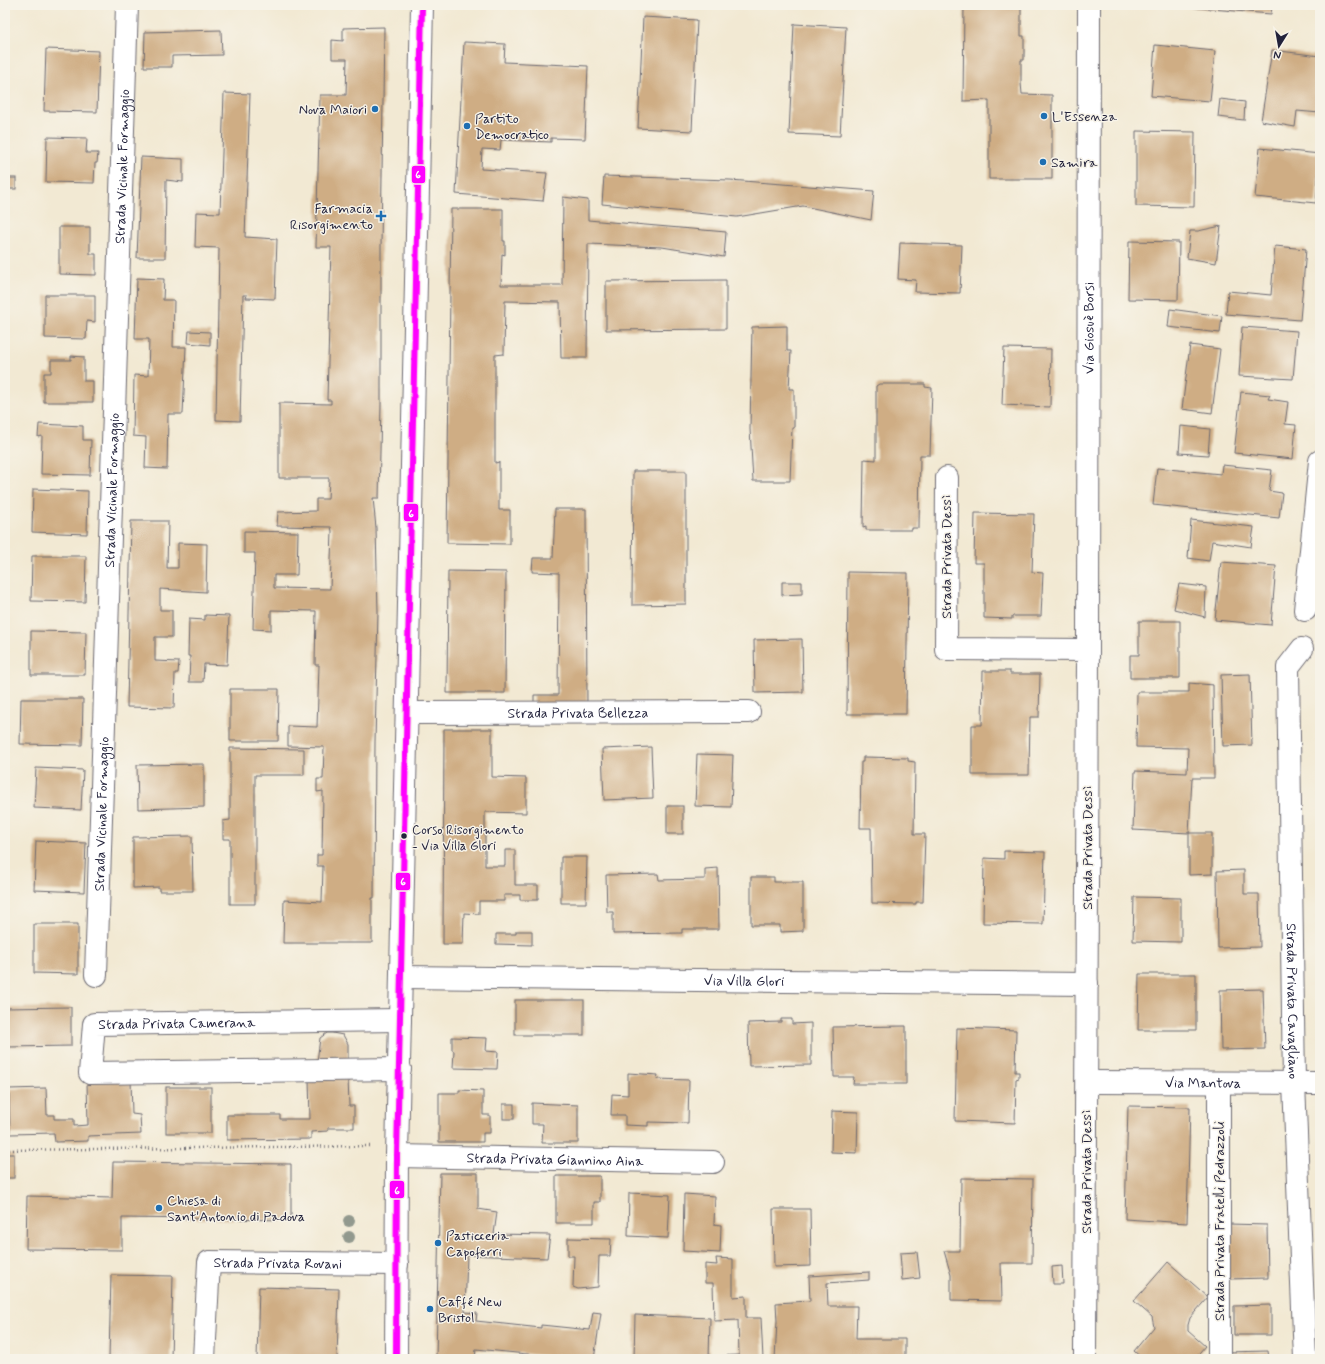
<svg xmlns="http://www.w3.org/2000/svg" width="1325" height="1364" font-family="Mynerve,sans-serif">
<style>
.building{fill:#cfad84}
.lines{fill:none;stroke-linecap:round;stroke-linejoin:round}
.street-casing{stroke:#6b6870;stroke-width:24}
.secondary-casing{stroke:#6b6870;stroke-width:24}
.path{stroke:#6b6870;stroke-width:2.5;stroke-dasharray:1 3;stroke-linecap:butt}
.street{stroke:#fff;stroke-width:22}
.secondary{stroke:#fff;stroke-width:22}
.bus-1-casing{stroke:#f7f3e8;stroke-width:9}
.bus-1{stroke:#f0f;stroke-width:6}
.tree{fill:#92998e}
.poi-dot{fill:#1f6fb2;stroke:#f7f3e8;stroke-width:1.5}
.bus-dot{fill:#22223b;stroke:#f7f3e8;stroke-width:1.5}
.labels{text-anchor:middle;stroke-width:3;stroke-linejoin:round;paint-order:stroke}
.bus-label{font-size:13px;fill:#22223b;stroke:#f7f3e8;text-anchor:start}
.poi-label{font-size:14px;fill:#22223b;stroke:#f7f3e8;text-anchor:start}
.street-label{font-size:14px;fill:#22223b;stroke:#f7f3e8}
.line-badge{stroke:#f7f3e8;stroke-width:1.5}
.badge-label{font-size:11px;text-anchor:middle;font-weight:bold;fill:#fff}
</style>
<rect width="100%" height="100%" fill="#f7f3e8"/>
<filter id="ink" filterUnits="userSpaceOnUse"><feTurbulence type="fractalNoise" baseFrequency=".025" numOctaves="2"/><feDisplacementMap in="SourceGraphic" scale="8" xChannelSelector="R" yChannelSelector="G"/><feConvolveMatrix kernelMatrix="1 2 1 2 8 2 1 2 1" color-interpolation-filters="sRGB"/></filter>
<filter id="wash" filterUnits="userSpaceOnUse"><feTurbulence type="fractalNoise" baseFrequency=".012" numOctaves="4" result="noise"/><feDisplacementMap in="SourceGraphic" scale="16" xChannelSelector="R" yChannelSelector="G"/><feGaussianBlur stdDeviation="0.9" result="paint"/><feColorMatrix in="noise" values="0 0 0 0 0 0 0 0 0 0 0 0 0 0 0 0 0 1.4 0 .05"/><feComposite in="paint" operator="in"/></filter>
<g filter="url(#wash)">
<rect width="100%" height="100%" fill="#f2e9d3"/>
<g id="blocks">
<!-- building -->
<g class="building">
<path d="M964 5H1021V36H1024V60H1021V83L1022 94 1052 95V179H989V100L963 101Z"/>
<path d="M1175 5H1272L1271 14 1175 6Z"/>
<path d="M643 17 697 20 692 131 638 128Z"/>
<path d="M794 24 846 27 840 136 789 134Z"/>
<path d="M384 27 381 247V404L379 498H373L376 528 378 612 375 742 374 898H372V943H283L284 900 322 902 323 866H317V855H322L323 791 317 792V779H323L324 747 288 746V726L317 727 319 665H315L316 611 271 610V630L253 629 255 553H244V531L298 532 297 575H274V588L330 589 332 531 331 527 277 526 278 512 316 511V499H328L329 478H279V403L331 404V400H327L331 247H316L320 95H346L347 59H332V40L343 41V28Z"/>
<path d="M221 30 222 55 172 56V67H144L145 32Z"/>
<path d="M464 42 505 44 504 62 588 66 585 139 551 138V142L501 140 500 150 482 149 481 169 547 173 543 201 456 194Z"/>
<path d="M1155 45 1215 51 1210 101 1151 96Z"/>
<path d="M46 49 99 51 97 112 44 111Z"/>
<path d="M1272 50 1320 56V113L1297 111 1295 127 1261 121Z"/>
<path d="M224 93 250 94 245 237 277 239 275 299 246 298 247 295H243L240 421 216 420 219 248 195 247 196 212 220 213Z"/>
<path d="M1220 99 1245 102 1244 120 1218 117Z"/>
<path d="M1136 131 1195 132 1194 207 1136 206Z"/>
<path d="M47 137 87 138 86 153H98L97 163H95L94 183 46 182Z"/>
<path d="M1260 148 1320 154 1316 203 1255 197Z"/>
<path d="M141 157 183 159V182L166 180 165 258H137Z"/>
<path d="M604 176 730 180 874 191 871 220 803 206 737 217 602 204Z"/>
<rect x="7" y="178" width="9" height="11"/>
<path d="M563 197 588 200V220L726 232 724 257 662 247 588 244 587 358H561L560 302 505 301 504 354 495 355V463L499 462V510H510V544L447 543 451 209H503V241H505V255L502 254 501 285H562Z"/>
<path d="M1221 226 1216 263 1187 258 1190 231H1198Z"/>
<path d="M59 227H90V254H96V275L59 274Z"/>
<path d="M1129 241 1179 242 1178 300 1128 299Z"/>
<path d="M900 243 962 245 960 293 915 292 916 280 898 279Z"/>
<path d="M1275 246 1306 249 1300 320 1226 314 1228 291 1271 295Z"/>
<path d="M137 278 164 279 163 300H174L173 347H186L183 414H168L167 469 145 468 146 437 133 436 134 375 148 376 149 339H135Z"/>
<path d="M726 280V329L606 330V281Z"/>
<path d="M45 295H95V322L87 321 86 339 45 338Z"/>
<path d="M1170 309 1222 316 1220 333 1168 327Z"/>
<path d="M787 326V351H791L789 389H794V428H792L790 481H753L750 429 752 327Z"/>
<path d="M1242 327 1297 331 1293 379 1239 376Z"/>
<path d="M189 331 210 332V345L188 343Z"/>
<path d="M1190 345 1220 349 1212 413 1182 409Z"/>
<path d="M1004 348 1051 349 1050 407 1002 405Z"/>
<path d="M71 356 84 357V381H93V402H44V373H51V360H71Z"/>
<path d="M879 384H925V387L932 388 930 455H920L919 528H912V530H866V526L863 527 864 459 876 460V386Z"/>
<path d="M1241 392 1270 395 1268 399 1288 402 1285 424 1296 425 1293 459 1234 453Z"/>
<path d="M39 424 83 426V440H91L90 475 41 474 42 436 38 437Z"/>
<path d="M1181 426 1210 429 1208 455 1179 453Z"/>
<path d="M1222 465 1272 470 1269 491 1282 493 1279 518 1153 505 1157 468 1221 474Z"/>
<path d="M633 471H686V604L632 605Z"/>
<path d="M33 489 88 491 87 534 32 532Z"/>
<path d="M555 509H586L587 709 534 708V695H558L559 573 532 572 533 558H553Z"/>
<path d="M975 513 1034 514 1032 572 1043 573 1041 616H1012V619L984 618V563H974Z"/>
<path d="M1191 520 1254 527 1251 547 1212 541 1209 561 1188 558Z"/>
<path d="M131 521H168L167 568H178V543L207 544 206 592 160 589V610H172V637H155V661L179 662 178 673H175L174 708 127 707Z"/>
<path d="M32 556H86L85 602 31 601Z"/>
<path d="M1221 562 1276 566 1271 625 1215 620Z"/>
<path d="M448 571 506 572 505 693H447Z"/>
<path d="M848 572 908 573 906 714H847Z"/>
<path d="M782 582H802V594L782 595Z"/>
<path d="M1179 584 1206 587 1205 617 1174 609Z"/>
<path d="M205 615 229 616 227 665 204 664 203 682H189L190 656H188L189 619 205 620Z"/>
<path d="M1139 621H1180V678H1130V655H1139Z"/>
<path d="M31 631 86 632 85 675H31Z"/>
<path d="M802 639 803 692 755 693 754 640Z"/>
<path d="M983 671H1010V674H1040L1039 717H1030L1029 775H972V725H982Z"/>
<path d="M1250 674 1252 745 1223 746 1221 675Z"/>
<path d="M1189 683 1213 685 1214 778H1192L1189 833 1133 830 1135 771 1187 773 1188 748 1136 747 1137 692H1189Z"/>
<path d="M230 689H279L278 741H230Z"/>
<path d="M21 699H83L82 745 20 744Z"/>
<path d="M444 729H492V777L526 778V813L485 812V866H505V850H515V885H538V900H520V895H504V901H479V914L464 913 463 944H443Z"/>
<path d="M651 747 653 798 604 800 602 749Z"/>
<path d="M230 748 304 749V775H255V904H230V839H223V821L230 820Z"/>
<path d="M697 754 733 755 731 807 695 806Z"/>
<path d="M863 757 908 758V761L915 762 914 834H925L923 902H916V904L872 903 871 828H860L861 762H863Z"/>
<path d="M204 764V807L138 809 137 765Z"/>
<path d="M36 768 83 770 81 810 34 808Z"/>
<rect x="667" y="806" width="16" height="28"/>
<path d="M1189 833H1212V874L1189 875Z"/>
<path d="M192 836 193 891H159V887L133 888V837Z"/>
<path d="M36 841 86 843 84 892 34 890Z"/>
<path d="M1004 851 1045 852 1043 924 983 923 984 858 1004 859Z"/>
<path d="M561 857H587L586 903H561Z"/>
<path d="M718 868 719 929H682V933L613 934V912H607L606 875 658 874 659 880 705 879V869Z"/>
<path d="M1244 870V894H1259L1260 947 1218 948 1217 871Z"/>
<path d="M751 877H774V882H803V931L780 932V925H751Z"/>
<path d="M1134 897 1181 898V942L1133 941Z"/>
<path d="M34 924H78V974L34 973Z"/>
<path d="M516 931H532V945L496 944V934H516Z"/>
<path d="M1139 974H1196V1030H1138Z"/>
<path d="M1263 989 1265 1049 1221 1050 1220 990Z"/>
<rect x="515" y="1000" width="69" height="35"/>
<path d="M71 1007V1046L7 1047 6 1008Z"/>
<path d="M781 1019H792V1024L811 1023V1065L749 1066 748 1023 781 1022Z"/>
<path d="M906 1026V1084H853L854 1077H834L833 1027Z"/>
<path d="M957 1028 1016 1030 1015 1072H1019V1078L1016 1079 1015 1123 955 1121Z"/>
<path d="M327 1033H332L343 1035 348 1044V1063L317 1062 320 1038Z"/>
<path d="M452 1037 487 1038 486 1051 498 1052 497 1069 453 1068 454 1051 452 1050Z"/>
<path d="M628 1073 658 1075 657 1079 689 1080 688 1123 648 1122V1126L625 1125V1115H611L612 1094 628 1095Z"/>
<path d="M348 1077 349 1106H354V1128H328V1131L311 1132V1139L227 1140V1115H280V1119H310L309 1078Z"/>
<path d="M131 1080 132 1114 140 1115 141 1134 88 1136V1141L55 1142 54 1133 10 1134 9 1089 46 1088 47 1115H54V1119H74V1126L88 1125 87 1081Z"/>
<rect x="166" y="1087" width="45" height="46"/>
<path d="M459 1090 483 1091V1115H490V1133H483V1142H439V1093H459Z"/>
<path d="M532 1103 578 1105V1143H542L543 1124H532Z"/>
<rect x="503" y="1104" width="11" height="15"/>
<path d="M1128 1106 1190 1107 1187 1223 1125 1219Z"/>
<path d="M832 1111 858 1112 857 1153 831 1152Z"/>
<rect x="5" y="1154" width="9" height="24"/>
<path d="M113 1162 291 1164V1220L122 1218V1250L26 1249 27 1196 112 1198Z"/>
<path d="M440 1173H478V1209L497 1212 494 1234 550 1235 547 1258 467 1255 465 1312 477 1313 476 1321 541 1328V1325L590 1330 593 1312 601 1313 594 1359H577L476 1349 475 1359H436Z"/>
<path d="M556 1176H600V1202H594V1223H556Z"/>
<path d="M961 1178 1033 1179 1032 1263H1001L1002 1301 951 1300V1275L944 1251H960Z"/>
<path d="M629 1193 670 1195 668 1238 628 1236Z"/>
<path d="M684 1194 715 1196 714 1224 721 1225 720 1253 683 1251Z"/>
<path d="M773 1209H810L811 1266 774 1267Z"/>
<path d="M1229 1224 1267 1225 1268 1278 1228 1279Z"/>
<path d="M568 1238 611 1239 610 1256H599L598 1287 578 1289 573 1287 574 1256H568Z"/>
<path d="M917 1252 920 1278 902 1280 900 1253Z"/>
<path d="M716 1258 733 1259V1297L746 1296V1318H761L763 1359H715L714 1356 739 1355 738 1320 714 1321 713 1283H705V1264L717 1265Z"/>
<path d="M1168 1262 1208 1297 1190 1318 1188 1325V1331L1205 1346 1194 1359H1143L1134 1351 1154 1327 1152 1317 1134 1301Z"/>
<path d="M1062 1266 1063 1284H1053L1052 1267Z"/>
<path d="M869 1272V1280L827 1283 828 1306H857L856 1339H905V1359H775L777 1321 776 1303 810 1301 809 1276Z"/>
<path d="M111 1275 173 1276 171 1359H109Z"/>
<path d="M259 1287 339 1289 337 1359H257Z"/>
<path d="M1271 1305V1335H1234V1306Z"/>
<path d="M635 1315 710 1318 709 1359H634Z"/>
<path d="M1268 1351 1269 1359H1226V1352Z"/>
</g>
</g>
</g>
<g filter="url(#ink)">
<use href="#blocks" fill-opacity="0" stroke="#6b6870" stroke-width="1"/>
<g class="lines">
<defs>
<g id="street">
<path d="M947 478 946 649 1088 650 1085 1359"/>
<path d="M1305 610 1320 461"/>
<path id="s1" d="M1302 649 1288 667 1294 1083 1305 1359"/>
<path id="s2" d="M1088 650 1089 5"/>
<path id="s3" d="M407 713 749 712"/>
<path id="s4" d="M96 975 127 5"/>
<path id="s5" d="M401 977 1087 984"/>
<path id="s6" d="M400 1069 90 1073 94 1024 400 1020"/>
<path id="s7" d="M1087 1082 1320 1083"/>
<path id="s8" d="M397 1156 713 1162"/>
<path id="s9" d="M204 1359 209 1262 397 1264"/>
<path d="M1219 1359V1083"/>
</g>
<path id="secondary" d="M396 1359 397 1156 422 5"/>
</defs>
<!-- street casing -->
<use href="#street" class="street-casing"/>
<!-- secondary casing -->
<use href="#secondary" class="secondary-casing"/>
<!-- path -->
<path class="path" d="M5 1150 372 1146"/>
<!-- street -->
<use href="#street" class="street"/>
<!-- secondary -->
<use href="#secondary" class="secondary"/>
<defs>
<path id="bus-1" d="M396 1359 397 1156 422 5"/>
</defs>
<!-- bus-1 casing -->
<use href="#bus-1" class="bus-1-casing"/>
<!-- bus-1 -->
<use href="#bus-1" class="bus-1"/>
</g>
<!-- trees -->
<g class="tree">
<circle cx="349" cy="1221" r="6"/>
<circle cx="349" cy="1237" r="6"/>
</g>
</g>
<!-- markers -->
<g class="poi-dot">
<circle cx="375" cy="109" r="4"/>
<circle cx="1044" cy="116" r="4"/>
<circle cx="467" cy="126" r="4"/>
<circle cx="1043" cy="162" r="4"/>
<path d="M379 210h4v4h4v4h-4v4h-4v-4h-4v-4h4z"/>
<circle cx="159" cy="1208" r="4"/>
<circle cx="438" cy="1243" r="4"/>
<circle cx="430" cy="1309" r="4"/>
</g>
<circle class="bus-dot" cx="404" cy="836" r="3.5"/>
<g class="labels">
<!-- bus labels -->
<g class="bus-label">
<text x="412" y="834">Corso Risorgimento<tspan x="412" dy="16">- Via Villa Glori</tspan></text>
</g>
<!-- poi labels -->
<g class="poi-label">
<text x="367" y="114" text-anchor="end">Nova Maiori</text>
<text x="1052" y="121">L'Essenza</text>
<text x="475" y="123">Partito<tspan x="475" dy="16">Democratico</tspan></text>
<text x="1051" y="167">Samira</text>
<text x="373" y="213" text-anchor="end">Farmacia<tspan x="373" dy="16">Risorgimento</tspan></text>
<text x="167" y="1205">Chiesa di<tspan x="167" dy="16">Sant'Antonio di Padova</tspan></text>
<text x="446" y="1240">Pasticceria<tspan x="446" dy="16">Capoferri</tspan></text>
<text x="438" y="1306">Caffé New<tspan x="438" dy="16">Bristol</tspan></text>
</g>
<!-- street labels -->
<g class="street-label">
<text dy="5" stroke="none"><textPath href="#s4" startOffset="809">Strada Vicinale Formaggio</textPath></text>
<text dy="5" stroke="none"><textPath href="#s2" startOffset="322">Via Giosuè Borsi</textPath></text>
<text dy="5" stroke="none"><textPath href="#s4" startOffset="485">Strada Vicinale Formaggio</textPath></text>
<text transform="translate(946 557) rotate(-90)" y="5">Strada Privata Dessì</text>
<text dy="5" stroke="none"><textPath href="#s3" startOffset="171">Strada Privata Bellezza</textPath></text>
<text dy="5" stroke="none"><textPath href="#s4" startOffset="161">Strada Vicinale Formaggio</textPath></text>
<text transform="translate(1087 848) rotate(-90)" y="5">Strada Privata Dessì</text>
<text dy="5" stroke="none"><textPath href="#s5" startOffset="343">Via Villa Glori</textPath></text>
<text dy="5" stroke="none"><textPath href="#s1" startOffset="357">Strada Privata Cavagliano</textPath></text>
<text dy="5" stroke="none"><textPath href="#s6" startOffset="442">Strada Privata Camerana</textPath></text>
<text dy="5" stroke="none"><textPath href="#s7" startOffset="116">Via Mantova</textPath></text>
<text dy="5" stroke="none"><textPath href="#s8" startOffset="158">Strada Privata Giannino Aina</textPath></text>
<text transform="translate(1086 1172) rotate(-90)" y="5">Strada Privata Dessì</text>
<text transform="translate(1219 1221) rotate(-90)" y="5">Strada Privata Fratelli Pedrazzoli</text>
<text dy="5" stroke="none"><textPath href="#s9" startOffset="166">Strada Privata Rovani</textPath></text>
</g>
</g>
<g class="line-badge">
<rect x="411" y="165" width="15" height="19" rx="4" fill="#f0f"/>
<rect x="403" y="503" width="16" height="19" rx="4" fill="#f0f"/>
<rect x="395" y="872" width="16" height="19" rx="4" fill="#f0f"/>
<rect x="389" y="1180" width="16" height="19" rx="4" fill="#f0f"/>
</g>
<g class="badge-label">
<text x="418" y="178">6</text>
<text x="411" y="517">6</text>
<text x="403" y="885">6</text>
<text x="397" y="1194">6</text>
</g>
<!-- margin -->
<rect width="1325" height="1364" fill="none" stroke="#f7f3e8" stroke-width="20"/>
<!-- north arrow -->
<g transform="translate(1279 46) rotate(191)" stroke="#f7f3e8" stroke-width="3" paint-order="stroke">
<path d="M0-3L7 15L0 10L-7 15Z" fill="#22223b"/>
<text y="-6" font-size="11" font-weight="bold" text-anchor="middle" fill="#22223b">N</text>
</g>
</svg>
